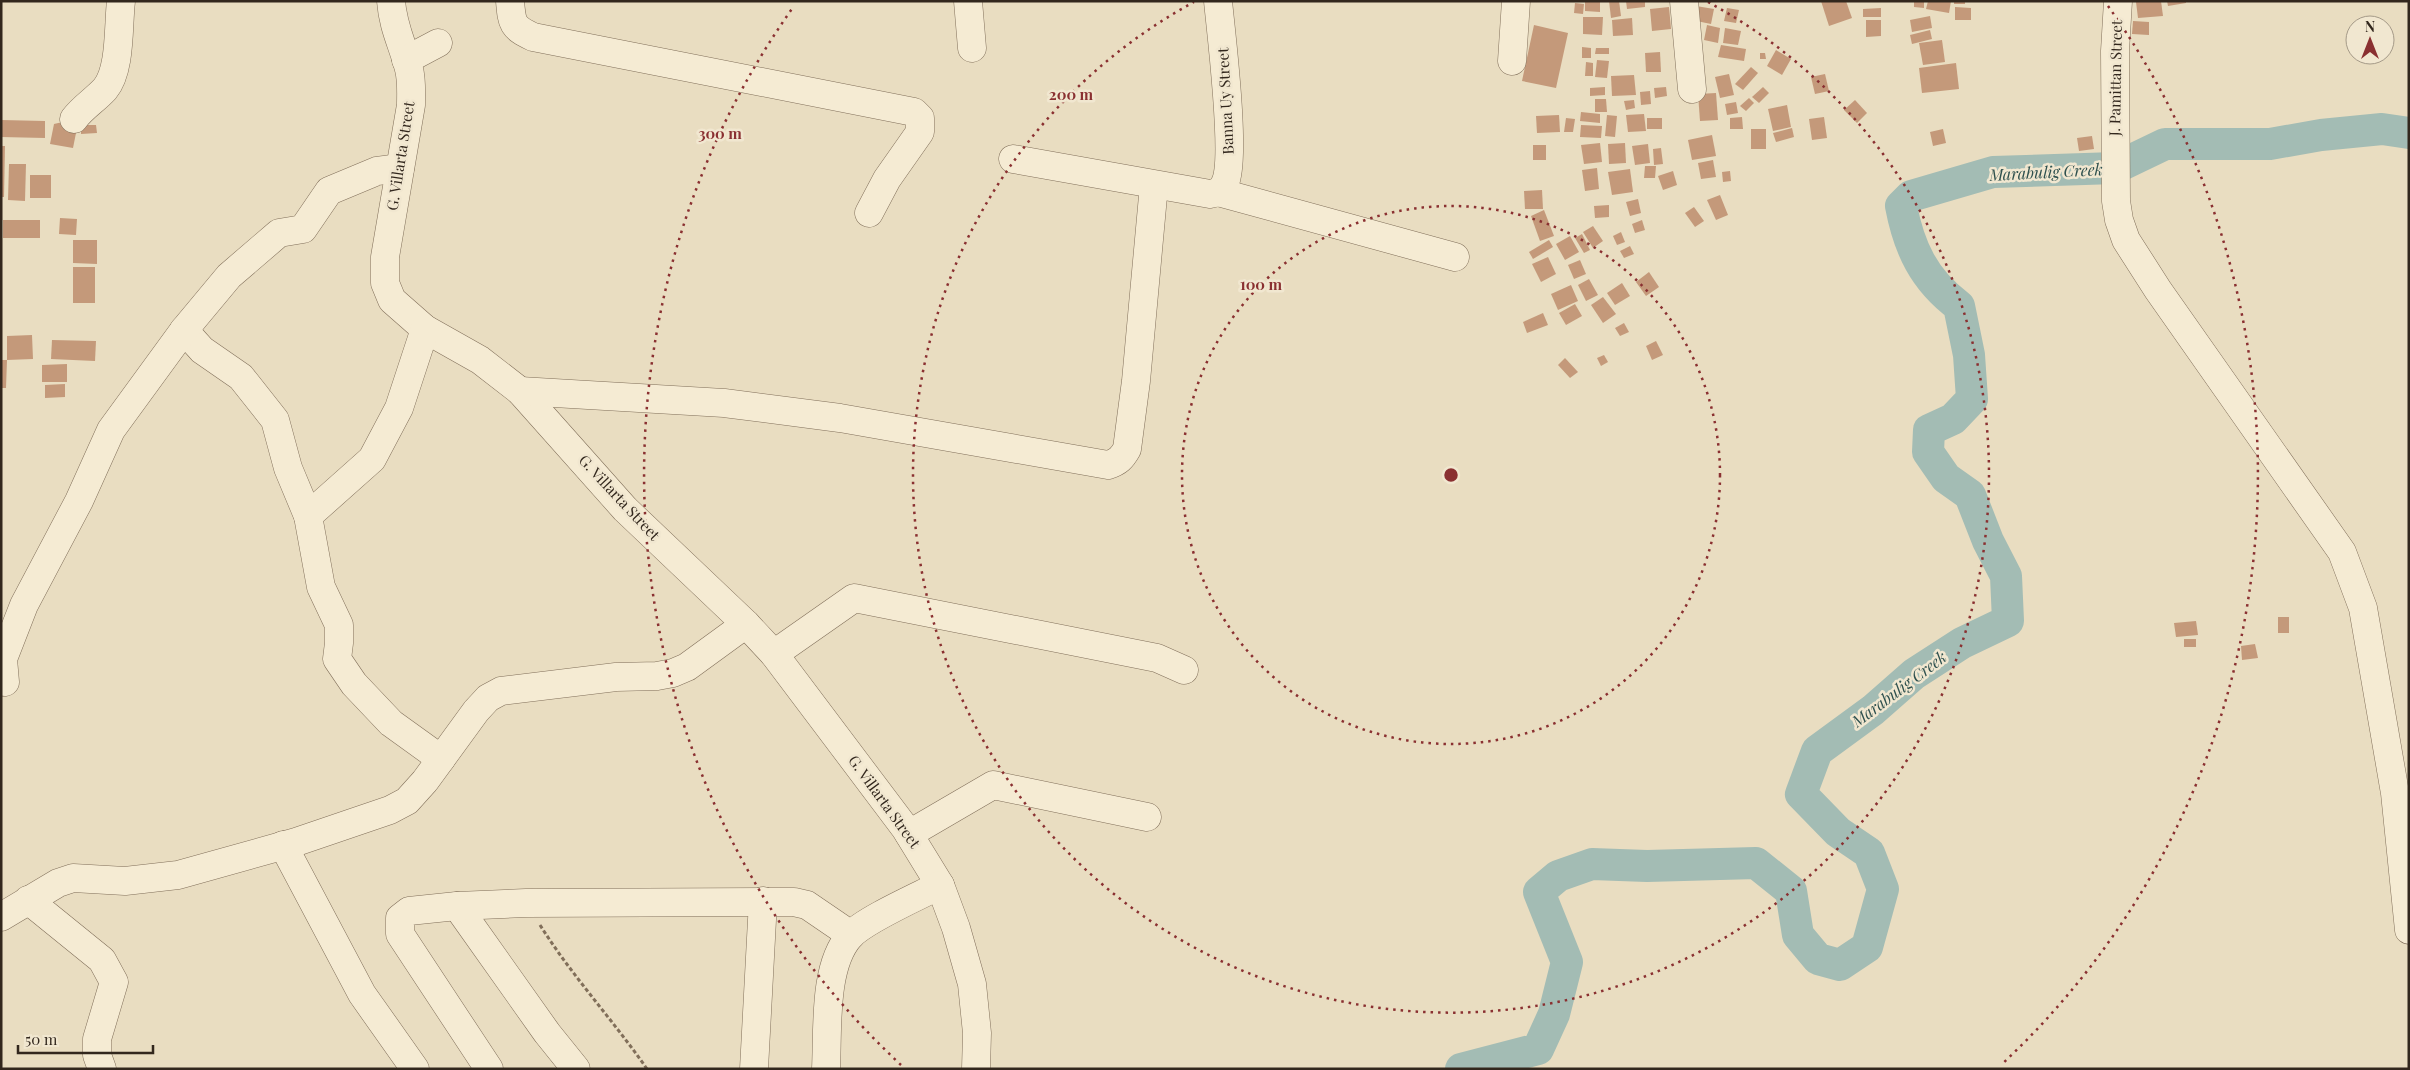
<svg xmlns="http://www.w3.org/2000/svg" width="2410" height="1070" font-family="'Playfair Display',serif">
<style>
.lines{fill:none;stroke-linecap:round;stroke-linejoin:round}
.river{stroke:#a3bcb4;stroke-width:32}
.building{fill:#c4997a}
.minor-casing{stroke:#816f5a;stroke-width:29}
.path{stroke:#816f5a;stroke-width:3;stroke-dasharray:4 2.5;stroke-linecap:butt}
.minor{stroke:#f5ebd3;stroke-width:28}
.ring{fill:none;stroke:#8a3031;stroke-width:2.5;stroke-dasharray:2.5 5}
.labels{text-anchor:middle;stroke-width:5;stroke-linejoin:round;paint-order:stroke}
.street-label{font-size:15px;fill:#32271d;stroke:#f1e7d0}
.water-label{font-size:16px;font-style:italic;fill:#2e504e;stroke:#f1e7d0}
.centre{fill:#8a3031;stroke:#f1e7d0;stroke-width:2.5}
.ring-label{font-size:15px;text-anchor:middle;font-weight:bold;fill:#8a3031;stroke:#f1e7d0;stroke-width:5;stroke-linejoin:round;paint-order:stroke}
</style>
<rect width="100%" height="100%" fill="#e9ddc1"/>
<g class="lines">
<!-- river -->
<path class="river" d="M1461 1069 1538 1049 1554 1014 1567 962 1539 892 1558 876 1592 864 1647 866 1756 863 1791 891 1798 935 1818 959 1840 965 1867 947 1883 889 1869 853 1838 832 1801 794 1817 751 1873 710 1914 674 1962 643 2008 621 2006 576 1988 541 1970 495 1946 478 1928 452 1929 430 1953 419 1972 399 1969 355 1959 306C1924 280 1909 248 1901 206L1911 196 1993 172 2115 168 2165 144H2270L2321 135 2382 129 2409 133"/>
</g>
<!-- building -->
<g class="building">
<path d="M1585 1H1600V12L1585 11Z"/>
<path d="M1609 1H1619L1621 16 1611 18Z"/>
<path d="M1626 1H1645V7L1627 9Z"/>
<path d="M1821 1H1846L1852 18 1829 26Z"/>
<path d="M1914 1H1924V8L1914 7Z"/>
<path d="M1928 1H1951L1949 13 1926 9Z"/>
<rect x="1954" y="1" width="11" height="3"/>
<path d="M2161 1 2163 16 2138 18 2136 2Z"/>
<path d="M2167 1H2186V3L2168 6Z"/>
<path d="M1575 3 1584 4 1583 14 1574 13Z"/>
<path d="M1690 5 1714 9 1711 24 1687 19Z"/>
<path d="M1669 7 1671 29 1652 31 1650 9Z"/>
<path d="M1955 7 1971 8V20H1955Z"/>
<path d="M1727 8 1739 10 1736 23 1724 21Z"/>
<path d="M1881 8V17H1863V9Z"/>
<path d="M1930 16 1932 28 1912 32 1910 20Z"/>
<path d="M1583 17H1603L1602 35 1583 34Z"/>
<path d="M1632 18 1633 35 1613 36 1612 20Z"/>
<path d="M1866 20H1881V36L1866 37Z"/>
<path d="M2133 21 2149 22V35L2132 34Z"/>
<path d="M1534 25 1568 33 1556 88 1522 81Z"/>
<path d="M1707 25 1720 28 1718 43 1704 40Z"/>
<path d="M1725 28 1741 31 1738 45 1723 43Z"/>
<path d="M1930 30 1932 39 1912 44 1910 35Z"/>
<path d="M1942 40 1945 62 1923 65 1919 43Z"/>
<path d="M1721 45 1746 49 1744 61 1718 57Z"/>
<path d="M1582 47 1591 48V58H1582Z"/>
<path d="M1596 48H1609V54H1595Z"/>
<path d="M1776 50 1791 59 1782 75 1767 66Z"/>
<path d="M1660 52 1661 72H1646L1645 53Z"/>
<path d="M1760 53H1765L1766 59H1760Z"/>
<path d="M1597 60 1609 61 1607 78 1595 77Z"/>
<path d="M1586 62 1593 63V76H1585Z"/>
<path d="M1956 63 1959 89 1922 93 1919 68Z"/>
<path d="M1751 67 1758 73 1743 90 1735 84Z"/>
<path d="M1729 74 1734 95 1720 98 1715 77Z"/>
<path d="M1825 74 1829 91 1815 94 1811 77Z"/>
<path d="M1634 75 1636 95 1612 96 1611 76Z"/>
<path d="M1605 87V95L1590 96V88Z"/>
<path d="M1666 87 1667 96 1655 98 1654 88Z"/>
<path d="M1763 87 1769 93 1759 103 1752 97Z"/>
<path d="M1650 91 1651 104 1641 105 1640 92Z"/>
<path d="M1716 93 1718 120 1700 121 1698 94Z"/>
<path d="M1749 98 1754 103 1746 111 1740 106Z"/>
<path d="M1595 99H1606L1607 112H1595Z"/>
<path d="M1634 100 1635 108 1626 110 1624 101Z"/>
<path d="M1855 100 1867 113 1857 123 1844 110Z"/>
<path d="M1736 102 1738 113 1727 115 1725 104Z"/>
<path d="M1787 105 1791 127 1773 131 1768 109Z"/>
<path d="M1581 112 1600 114V123L1580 121Z"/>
<path d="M1644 114 1646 131 1628 132 1626 115Z"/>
<path d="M1559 115 1560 132 1537 133 1536 116Z"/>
<path d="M1607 115 1617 116 1615 137 1605 136Z"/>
<path d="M1742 117 1743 129H1730V118Z"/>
<path d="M1824 117 1827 138 1812 140 1809 119Z"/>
<path d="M1566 118 1575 119 1573 132H1564Z"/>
<rect x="1647" y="118" width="15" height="11"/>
<path d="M1 120 45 121V138L1 137Z"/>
<path d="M67 121 77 128 73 148 50 144 54 124Z"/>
<path d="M81 125H96L97 133 81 134Z"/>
<path d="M1581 125 1602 126 1601 138 1580 137Z"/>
<path d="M1792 128 1794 137 1776 142 1773 133Z"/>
<rect x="1751" y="129" width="15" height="20"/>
<path d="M1943 129 1946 143 1933 146 1930 132Z"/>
<path d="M1712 135 1716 156 1692 160 1688 140Z"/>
<path d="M2092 136 2094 149 2079 151 2077 138Z"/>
<path d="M1600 143 1602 162 1584 164 1581 145Z"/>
<path d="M1625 143 1626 163 1609 164 1608 144Z"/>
<path d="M1648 144 1650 163 1635 165 1632 146Z"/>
<rect x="1533" y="145" width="13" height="15"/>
<path d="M1 146H5L4 197H1Z"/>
<path d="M1661 148 1663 164 1654 165 1653 149Z"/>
<path d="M1713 160 1716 177 1701 179 1698 163Z"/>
<path d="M9 164H26L25 201 8 200Z"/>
<path d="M1645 166H1656L1655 178H1644Z"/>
<path d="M1597 168 1599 189 1585 191 1582 170Z"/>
<path d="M1630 169 1633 192 1612 195 1608 172Z"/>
<path d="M1673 171 1677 185 1663 190 1658 176Z"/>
<path d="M1730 171 1731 181 1723 182 1722 172Z"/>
<rect x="30" y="175" width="21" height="23"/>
<path d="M1542 190 1543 209H1525L1524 191Z"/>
<path d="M1720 195 1728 215 1716 220 1707 200Z"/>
<path d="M1638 199 1641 213 1630 216 1626 202Z"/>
<path d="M1609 205V217L1595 218 1594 206Z"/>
<path d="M1694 207 1704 221 1695 227 1685 213Z"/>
<path d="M1544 210 1554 236 1540 241 1531 216Z"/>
<path d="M60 218 77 219 76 235 59 234Z"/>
<rect x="3" y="220" width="37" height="18"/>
<path d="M1642 220 1645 230 1635 233 1632 224Z"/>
<path d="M1593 226 1603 241 1593 248 1583 232Z"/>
<path d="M1621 232 1625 242 1617 245 1613 236Z"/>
<path d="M1582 234 1590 250 1584 253 1575 238Z"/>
<path d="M1570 236 1579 252 1565 260 1556 244Z"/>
<path d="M73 240H97V264L73 263Z"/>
<path d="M1549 240 1553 247 1533 259 1529 252Z"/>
<path d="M1630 246 1634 254 1624 258 1620 251Z"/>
<path d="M1548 257 1556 274 1541 282 1532 264Z"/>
<path d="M1580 260 1586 274 1574 279 1568 265Z"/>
<rect x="73" y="267" width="22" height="36"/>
<path d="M1649 272 1659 287 1646 296 1636 282Z"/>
<path d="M1589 279 1598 295 1586 301 1578 285Z"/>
<path d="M1622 283 1630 296 1615 305 1607 293Z"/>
<path d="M1571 285 1578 301 1558 310 1551 294Z"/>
<path d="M1603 297 1616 314 1603 323 1591 305Z"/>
<path d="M1575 304 1582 316 1566 325 1559 313Z"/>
<path d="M1543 313 1548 325 1527 333 1523 322Z"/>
<path d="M1624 323 1629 332 1620 336 1615 328Z"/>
<path d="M32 335 33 359 7 360 6 388H1V360H7V336Z"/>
<path d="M52 340 96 341 95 361 51 359Z"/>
<path d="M1656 341 1663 355 1652 360 1646 346Z"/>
<path d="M1604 355 1608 362 1601 366 1597 358Z"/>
<path d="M1565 358 1578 372 1570 378 1558 365Z"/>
<path d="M67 364V382H42V365Z"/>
<path d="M65 384V397L45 398V385Z"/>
<rect x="2278" y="617" width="11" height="16"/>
<path d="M2196 621 2198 635 2176 637 2174 623Z"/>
<rect x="2184" y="639" width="12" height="8"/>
<path d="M2255 644 2258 658 2242 660 2241 646Z"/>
</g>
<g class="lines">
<defs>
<g id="minor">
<path d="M391 1C393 28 403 45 409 69 412 81 411 93 411 105L385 257V283L392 300 425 329 480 360 520 391 625 509 746 624 774 654 905 828 940 885 956 928 972 984 977 1033 976 1069"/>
<path d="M510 1C512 24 512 27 533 37L914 112 920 118V132L887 179 869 213"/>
<path d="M968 1 972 48"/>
<path d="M1684 1 1692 89"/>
<path d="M2118 1 2115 51 2116 201 2119 220 2126 240 2158 290 2342 552 2363 608 2395 793 2409 930"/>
<path d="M406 60 438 43"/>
<path d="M1512 61 1516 1"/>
<path d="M74 119C83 107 95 100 105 89 121 70 118 26 121 1"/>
<path d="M1013 159 1210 194C1216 193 1220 192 1223 187 1238 166 1221 33 1218 1"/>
<path d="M1218 192 1455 257"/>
<path d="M184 330 202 350 241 377 275 420 288 468 308 516 321 587 339 625V643L337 659 354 684 391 723 441 759"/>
<path d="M520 391 724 403 840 418 1108 465C1118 462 1122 458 1127 449L1136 381 1154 185"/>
<path d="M308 516 372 459 399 408 425 329"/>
<path d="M774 654 854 598 1157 658 1184 670"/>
<path d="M5 682 3 659 24 605 79 501 111 430 184 330 229 276 279 233 303 229 329 191 377 171 400 168"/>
<path d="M909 834 993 785 1147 817"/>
<path d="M283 845 362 994 415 1069"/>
<path d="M28 900 102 960 114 982 97 1039V1055L102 1069"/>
<path d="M457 906 547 1033 576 1069"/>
<path d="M1 917 58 883 73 878 125 881 178 875 296 842 390 810 407 801 425 781 476 711 488 698 501 691 616 677 657 676 673 673 687 667 746 624"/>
<path d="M489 1069 400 934V918L409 911 457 906 526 903 794 902 807 905 851 935"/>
<path d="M754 1069 763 901"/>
<path d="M826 1069C828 1030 823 966 850 936 864 920 919 896 940 885"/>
</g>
</defs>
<!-- minor casing -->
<use href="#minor" class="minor-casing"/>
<!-- path -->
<path class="path" d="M540 925C572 976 613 1020 647 1069"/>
<!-- minor -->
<use href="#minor" class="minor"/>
</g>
<!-- distance rings -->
<g class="ring">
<circle cx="1451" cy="475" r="269"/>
<path d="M1708 2A538 538 0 1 1 1194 2"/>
<path d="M901 1065A807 807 0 0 1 794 6M2108 6A807 807 0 0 1 2001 1065"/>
</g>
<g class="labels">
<!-- street labels -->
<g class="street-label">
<text transform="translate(2116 78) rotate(-89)" y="5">J. Pamittan Street</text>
<text transform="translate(1226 101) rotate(-93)" y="5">Banna Uy Street</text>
<text transform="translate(401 156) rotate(-81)" y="5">G. Villarta Street</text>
<text transform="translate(619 498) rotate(47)" y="5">G. Villarta Street</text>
<text transform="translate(884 802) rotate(54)" y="5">G. Villarta Street</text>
</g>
<!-- water labels -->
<g class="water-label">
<text transform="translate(2046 172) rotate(-3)" y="6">Marabulig Creek</text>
<text transform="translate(1899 689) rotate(-37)" y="6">Marabulig Creek</text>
</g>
</g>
<circle cx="1451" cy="475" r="8" class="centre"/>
<g class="ring-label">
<text x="1071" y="100">200 m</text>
<text x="720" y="139">300 m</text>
<text x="1261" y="290">100 m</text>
</g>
<!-- border -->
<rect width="2410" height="1070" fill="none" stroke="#32271d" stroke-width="5"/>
<!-- north arrow -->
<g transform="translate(2370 40)"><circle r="24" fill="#f1e7d0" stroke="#a59a88"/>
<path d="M0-4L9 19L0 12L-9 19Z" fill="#8a3031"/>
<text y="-8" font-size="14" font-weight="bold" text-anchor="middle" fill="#32271d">N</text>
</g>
<!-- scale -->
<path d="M18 1045v8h135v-8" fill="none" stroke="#32271d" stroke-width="2.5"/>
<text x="25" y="1045" font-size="15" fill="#32271d" stroke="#f1e7d0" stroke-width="4" paint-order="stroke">50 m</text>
</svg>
